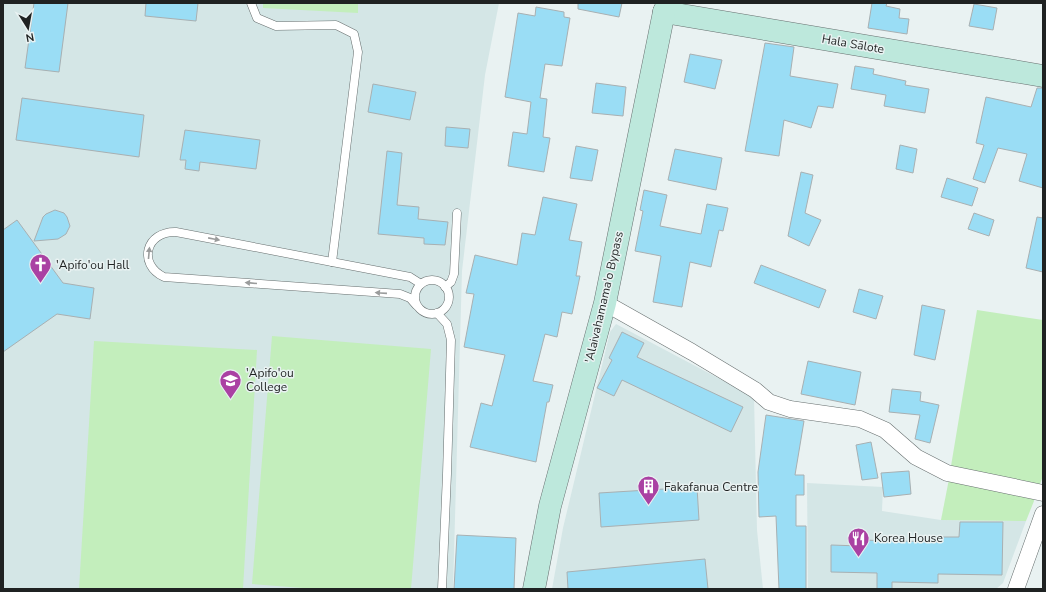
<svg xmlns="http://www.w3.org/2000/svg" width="1046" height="592" font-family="'Nunito Sans',sans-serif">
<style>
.built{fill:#d4e6e6}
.green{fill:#c3eebc}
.building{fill:#9addf5;stroke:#a8b0b2}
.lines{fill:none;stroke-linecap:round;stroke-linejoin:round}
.lane-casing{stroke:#676f6f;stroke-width:9}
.street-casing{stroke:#676f6f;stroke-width:17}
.secondary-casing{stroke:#676f6f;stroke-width:23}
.lane{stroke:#fff;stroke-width:8}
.street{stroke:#fff;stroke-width:16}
.secondary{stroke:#bde8dc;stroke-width:22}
.oneway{fill:#9a9c9c}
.labels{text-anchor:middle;stroke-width:3;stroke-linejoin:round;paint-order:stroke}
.street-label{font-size:12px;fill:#1f2222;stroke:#e9f2f2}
.poi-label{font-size:12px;fill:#1f2222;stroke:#e9f2f2;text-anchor:start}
</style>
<rect width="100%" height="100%" fill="#e9f2f2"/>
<!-- built -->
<g class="built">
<path d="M3 3H499L485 75 462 271 453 589H3Z"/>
<path d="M616 324 754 397 757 530 763 589H552L563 528 610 332Z"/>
<path d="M807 483 883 487 882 511 941 520 1026 521 1003 583 996 589H808Z"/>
</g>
<!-- green -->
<g class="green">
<path d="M263 3H358V13L263 8Z"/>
<path d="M977 310 1043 320V476L1040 484 1032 485 951 466Z"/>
<path d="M272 336 431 349 411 589H316L252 584Z"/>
<path d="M94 341 257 350 243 589H79Z"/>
<path d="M949 479 1033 496 1034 501 1026 521 941 520Z"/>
</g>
<!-- building -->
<g class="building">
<path d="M34 3H68L59 72 25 68Z"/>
<path d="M146 3H198L196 21 145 16Z"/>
<path d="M578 3H622L619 17 578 9Z"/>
<path d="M872 3H887L886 6 900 9 899 18 909 19 907 34 868 28Z"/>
<path d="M974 4 997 8 993 30 969 26Z"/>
<path d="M536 7 564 12V17L570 18 562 66 545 64 540 98 547 99 543 137 550 138 544 172 508 166 513 132 527 134 531 102 505 97 518 13 535 16Z"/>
<path d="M765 43 794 47 790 76 838 84 833 108 818 106 811 128 784 120 779 156 745 151Z"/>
<path d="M690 54 722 60 715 89 684 82Z"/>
<path d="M855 66 874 69 873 74 906 81 905 85 929 89 925 113 884 106 886 95 851 89Z"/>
<path d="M596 83 626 87 623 116 592 113Z"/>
<path d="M373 84 416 92 410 120 368 112Z"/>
<path d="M1037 88H1043V188L1019 181 1027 154 998 148 985 183 973 179 984 145 976 143 986 97 1031 107Z"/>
<path d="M22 98 144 115 139 157 16 140Z"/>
<path d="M446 127 470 129 468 148 445 146Z"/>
<path d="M185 130 260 140 256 169 200 162 199 171 185 169 186 160H180Z"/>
<path d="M900 145 917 149 913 173 896 169Z"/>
<path d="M576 146 598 150 592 181 570 178Z"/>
<path d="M675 149 722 158 716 190 668 180Z"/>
<path d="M387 151 402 153 397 205 419 207 418 219 448 222 445 245 424 244V238L378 234Z"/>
<path d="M801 172 813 175 805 213 821 220 809 246 788 236Z"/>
<path d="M947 178 978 188 972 206 941 197Z"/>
<path d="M644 190 667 195 660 226 701 234 707 204 728 208 723 231 719 230 711 267 690 262 682 307 653 302 661 256 635 251 643 211 640 210Z"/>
<path d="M543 197 577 204 569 240 582 242 576 276H580L572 314 562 312 557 337 545 334 533 381 553 385 549 402H547L536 462 470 447 481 403 492 406 505 355 464 347 474 294 466 293 475 255 517 265 522 233 535 235Z"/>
<path d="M55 210 64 213 67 217 70 226 66 234 58 239 34 241 43 217 46 214Z"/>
<path d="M974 213 994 220 989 236 968 229Z"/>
<path d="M1037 217 1043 218V272L1026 268Z"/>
<path d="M17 220 63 283 94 288 90 319 57 314 3 352V230Z"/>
<path d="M761 265 826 290 819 308 754 283Z"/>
<path d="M859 289 883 296 876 319 853 312Z"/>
<path d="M922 305 945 310 935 360 914 355Z"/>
<path d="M622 332 644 343 637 357 743 407 731 432 622 380 614 396 597 388 612 360 609 358Z"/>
<path d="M808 361 861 372 855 405 801 394Z"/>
<path d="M892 389 921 392 920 401 939 405 930 443 915 439 920 415 889 412Z"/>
<path d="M766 415 804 421 795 475H804V495H796V526H806V589H779L776 516 759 517 758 472Z"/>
<path d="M871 442 878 478 862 480 856 445Z"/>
<path d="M909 471 911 494 884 497 881 473Z"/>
<path d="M697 487 699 520 601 527 599 493Z"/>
<path d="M960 522H1003L1002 575 938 574V583L892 582V589H877V573L831 572V545L860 546V540L938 542V537H959Z"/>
<path d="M457 535 516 538 514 589H454Z"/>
<path d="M705 559 708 589H568L567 572Z"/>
</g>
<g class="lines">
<defs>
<g id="lane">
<path d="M251 3 257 18 276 26 336 25 354 34 358 52 332 262"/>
<circle cx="432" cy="297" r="17"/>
<path d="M445 287 451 282 454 274 457 213"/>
<path d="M416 305 410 298 400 294 164 277C137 264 146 231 176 232L410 277 421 284"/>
<path d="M437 313 447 324 451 340 447 474 442 589"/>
</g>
<g id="street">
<path d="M605 303 692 352 755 390 769 402 790 409 860 419 885 430 916 457 947 473 1043 493"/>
<path d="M1016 589 1043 514"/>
</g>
<g id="secondary">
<path d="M664 12 1043 76"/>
<path d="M534 589 550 506 605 303 664 12 668 3"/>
</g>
</defs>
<!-- lane casing -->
<use href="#lane" class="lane-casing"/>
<!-- street casing -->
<use href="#street" class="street-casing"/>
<!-- secondary casing -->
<use href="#secondary" class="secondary-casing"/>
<!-- lane -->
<use href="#lane" class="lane"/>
<!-- street -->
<use href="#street" class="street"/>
<!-- secondary -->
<use href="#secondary" class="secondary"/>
</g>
<!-- one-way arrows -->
<defs><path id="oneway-solid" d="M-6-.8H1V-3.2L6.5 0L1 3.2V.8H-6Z"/></defs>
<g class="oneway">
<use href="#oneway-solid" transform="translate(214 239) rotate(11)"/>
<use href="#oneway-solid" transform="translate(149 253) rotate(-85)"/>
<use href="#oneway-solid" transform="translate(251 283) rotate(-175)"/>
<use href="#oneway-solid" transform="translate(381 293) rotate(-176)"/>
</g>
<!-- icons -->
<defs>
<symbol id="church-pin" viewBox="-11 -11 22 30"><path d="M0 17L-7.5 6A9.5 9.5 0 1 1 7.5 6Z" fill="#aa41a3" stroke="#e9f2f2"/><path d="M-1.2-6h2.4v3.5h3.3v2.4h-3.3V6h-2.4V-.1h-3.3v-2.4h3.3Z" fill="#fff"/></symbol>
<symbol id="school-pin" viewBox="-11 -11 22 30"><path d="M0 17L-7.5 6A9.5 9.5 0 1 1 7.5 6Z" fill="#aa41a3" stroke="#e9f2f2"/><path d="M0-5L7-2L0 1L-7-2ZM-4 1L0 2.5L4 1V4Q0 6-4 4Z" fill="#fff"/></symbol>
<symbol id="building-pin" viewBox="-11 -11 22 30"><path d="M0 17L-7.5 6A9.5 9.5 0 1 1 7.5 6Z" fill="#aa41a3" stroke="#e9f2f2"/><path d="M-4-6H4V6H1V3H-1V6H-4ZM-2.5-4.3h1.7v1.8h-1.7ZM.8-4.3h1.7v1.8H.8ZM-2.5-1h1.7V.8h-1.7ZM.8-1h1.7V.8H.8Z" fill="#fff"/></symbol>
<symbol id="restaurant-pin" viewBox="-11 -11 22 30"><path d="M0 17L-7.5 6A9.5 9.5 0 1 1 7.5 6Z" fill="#aa41a3" stroke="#e9f2f2"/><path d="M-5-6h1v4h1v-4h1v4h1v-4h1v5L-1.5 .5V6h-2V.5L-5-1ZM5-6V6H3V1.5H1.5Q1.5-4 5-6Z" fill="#fff"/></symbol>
</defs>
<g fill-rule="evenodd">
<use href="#church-pin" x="28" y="252" width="25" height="34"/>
<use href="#school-pin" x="218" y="368" width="25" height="34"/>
<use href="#building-pin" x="636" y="474" width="25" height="34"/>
<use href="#restaurant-pin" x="846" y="526" width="25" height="34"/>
</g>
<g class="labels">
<!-- street labels -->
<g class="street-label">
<text transform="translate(853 44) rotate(10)" y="4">Hala Sālote</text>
<text transform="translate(604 297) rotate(-77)" y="4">'Alaivahamama'o Bypass</text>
</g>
<!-- poi labels -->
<g class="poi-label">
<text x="56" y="269">'Apifo'ou Hall</text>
<text x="246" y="377">'Apifo'ou<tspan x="246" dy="14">College</tspan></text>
<text x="664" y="491">Fakafanua Centre</text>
<text x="874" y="542">Korea House</text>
</g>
</g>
<!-- border -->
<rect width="1046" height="592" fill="none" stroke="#1f2222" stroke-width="8"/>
<!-- north arrow -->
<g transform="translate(28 28) rotate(169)" stroke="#e9f2f2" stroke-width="3" paint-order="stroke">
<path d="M0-3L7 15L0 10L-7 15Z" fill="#1f2222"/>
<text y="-6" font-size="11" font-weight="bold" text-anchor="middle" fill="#1f2222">N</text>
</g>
</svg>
